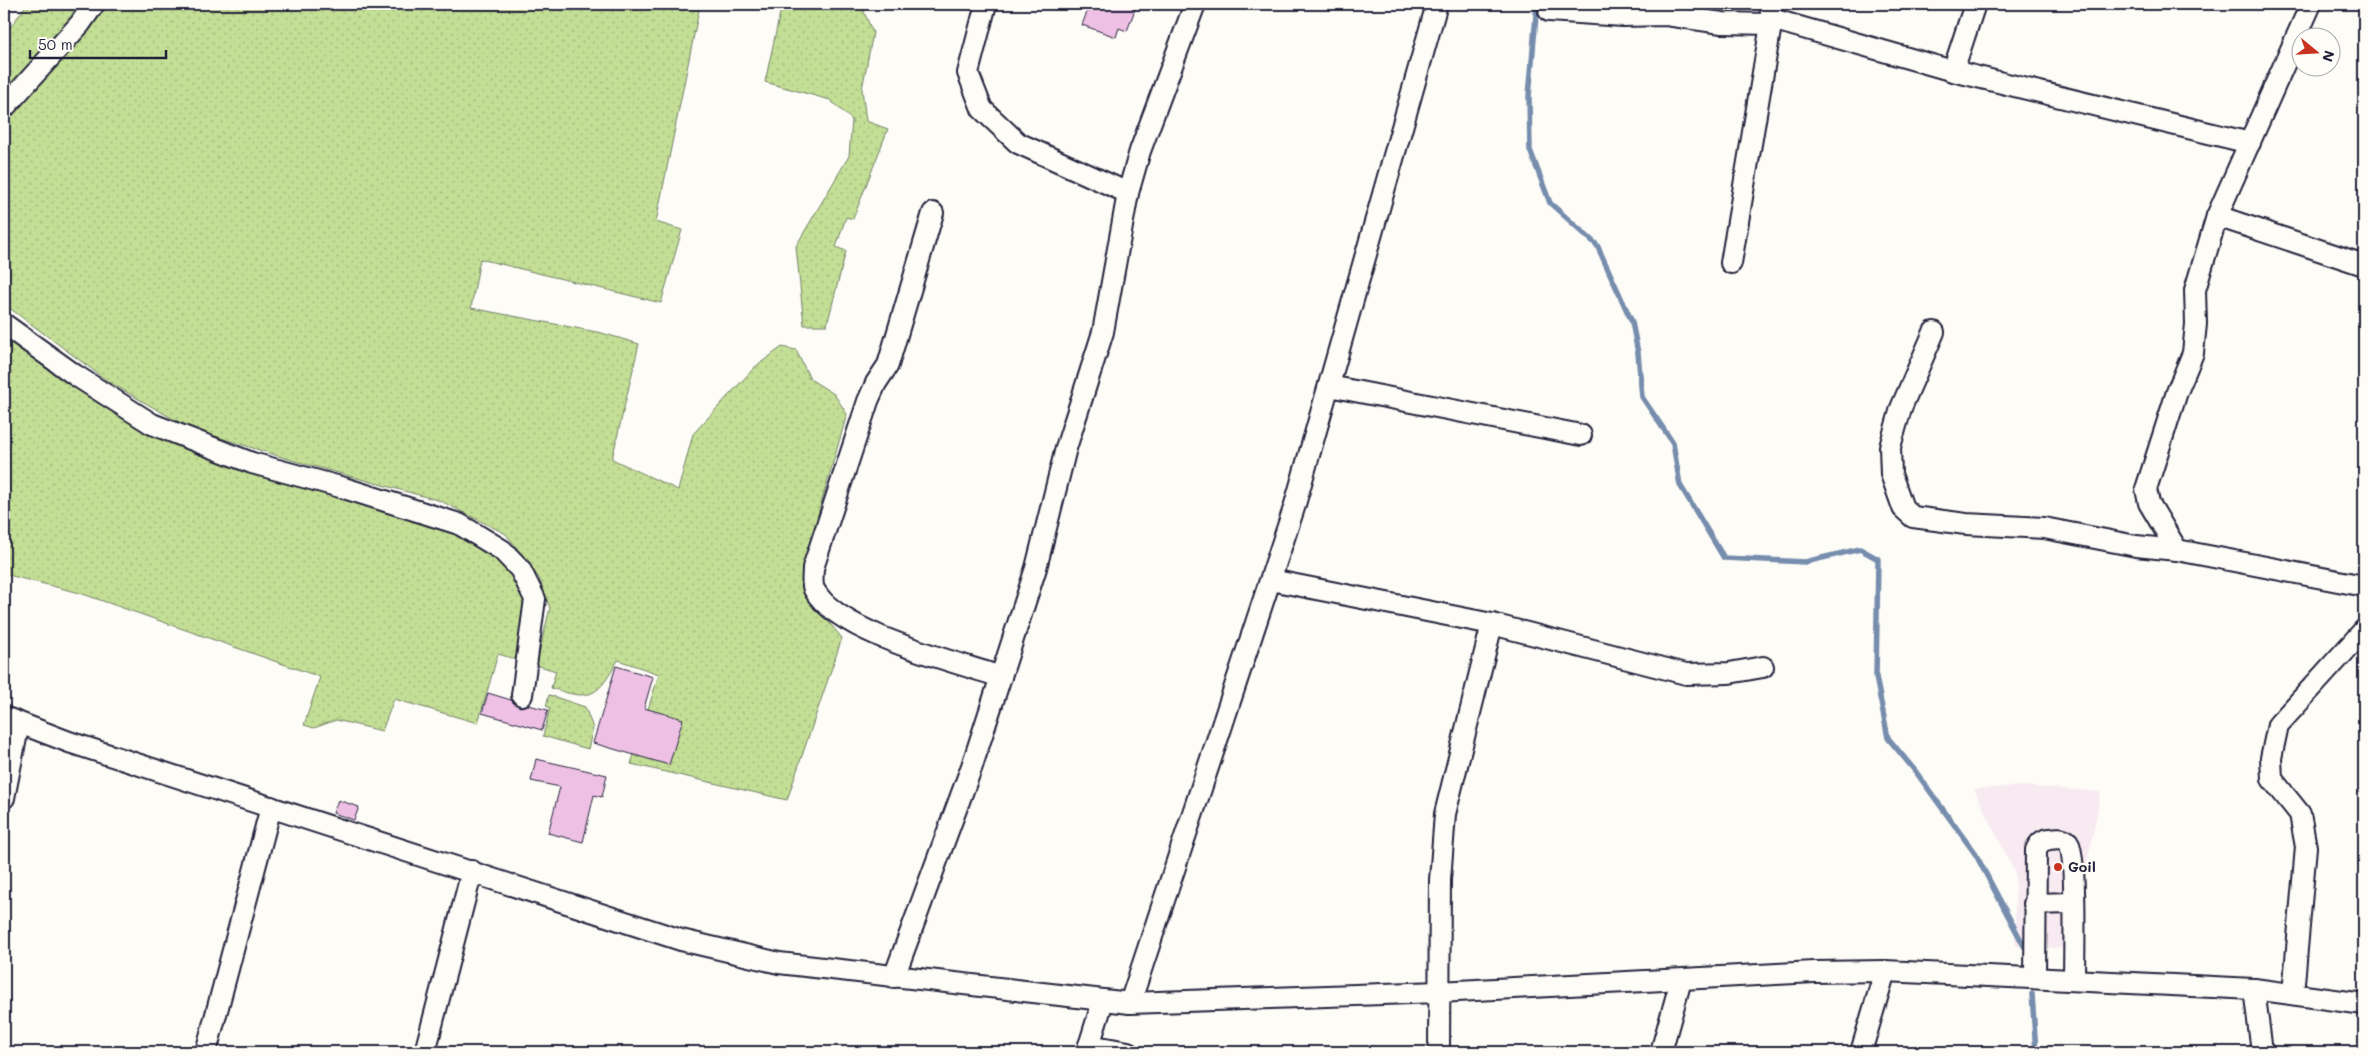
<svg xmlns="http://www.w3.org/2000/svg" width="2368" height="1056" font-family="Mali,sans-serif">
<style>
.built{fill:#f8eaf1}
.grass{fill:url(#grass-dots);stroke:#728068}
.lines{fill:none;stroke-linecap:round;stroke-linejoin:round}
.stream{stroke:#778dad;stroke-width:5.5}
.building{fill:#eec0e4;stroke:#22223b}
.minor-casing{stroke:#22223b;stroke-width:24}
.minor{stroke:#fdfcf7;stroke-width:20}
.poi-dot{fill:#c8321e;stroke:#fdfcf7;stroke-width:2}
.labels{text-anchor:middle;stroke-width:4.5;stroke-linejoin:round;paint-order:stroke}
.poi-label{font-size:14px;font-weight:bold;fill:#22223b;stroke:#fdfcf7;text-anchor:start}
</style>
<defs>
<pattern id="grass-dots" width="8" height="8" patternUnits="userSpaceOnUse" patternTransform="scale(1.25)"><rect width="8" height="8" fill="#c3de95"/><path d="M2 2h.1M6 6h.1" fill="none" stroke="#a7be81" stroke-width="1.8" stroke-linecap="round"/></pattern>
</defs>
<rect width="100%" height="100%" fill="#fdfcf7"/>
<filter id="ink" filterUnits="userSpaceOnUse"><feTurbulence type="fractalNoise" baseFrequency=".02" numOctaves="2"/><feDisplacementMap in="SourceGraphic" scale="10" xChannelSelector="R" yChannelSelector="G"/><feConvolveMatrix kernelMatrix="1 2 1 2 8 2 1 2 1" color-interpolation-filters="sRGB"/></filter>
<g filter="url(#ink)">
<!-- built -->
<path class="built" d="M2024 786 2101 792 2082 890 2086 949 2015 946V873L1974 789Z"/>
<!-- grass -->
<g class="grass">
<path d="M27 4H84L4 97V36Z"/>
<path d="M103 4 700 5 656 222 682 230 661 303 480 259 471 308 602 333 639 344 612 459 678 490 693 434 755 367 782 347 796 350 810 379 834 394 847 414 808 549 810 600 842 638 787 800 631 764 659 674 618 660C598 696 592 702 551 688L556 671 536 665 550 608 539 578 506 534 441 501 291 460 189 428 109 382 4 304V121L45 76Z"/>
<path d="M782 4H867L864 12 873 33 862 89 866 121 888 129 853 219 846 217 836 247 846 251 827 325H804L796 246 849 156 852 120 830 100 765 82Z"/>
<path d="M4 327 152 429 456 528 515 571 528 605 520 658 515 659 498 654 478 723 394 699 382 731 336 720 314 728 304 725 320 677 80 593 4 574Z"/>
<path d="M549 695 585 707 593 728 588 749 543 736 550 708 546 706Z"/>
</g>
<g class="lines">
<!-- stream -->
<g class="stream">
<path d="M1537 4 1529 96 1530 150 1550 203 1597 245 1632 322 1638 353 1642 397 1673 443 1680 485 1724 558 1805 562 1860 549 1878 559 1876 677 1888 738 1916 772 1976 855 2024 946"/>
<path d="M2032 994 2036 1052"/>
</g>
</g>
<!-- building -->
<g class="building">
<path d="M1090 4H1137L1127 31 1119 28 1116 37 1082 25Z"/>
<path d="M616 666 653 677 644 708 683 719 669 765 593 743Z"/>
<path d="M488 693 511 700 520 707 528 705 548 710 542 730 482 713Z"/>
<path d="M536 759 607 775 602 797 594 795 583 842 548 833 560 787 531 781Z"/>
<path d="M338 800 359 807 354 820 333 813Z"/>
</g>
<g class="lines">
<defs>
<g id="minor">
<path d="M986 4 968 73 982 109 1018 143 1128 193"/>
<path d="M1549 11 1623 16 1666 15 1722 23 1771 24"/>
<path d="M1772 19 1953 71 2250 143"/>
<path d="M1953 71 1975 4"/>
<path d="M4 108 80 24 94 4"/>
<path d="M933 213 888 365 876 383 868 401 813 568C813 575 811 585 815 591 840 634 954 661 1001 677"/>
<path d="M2217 216 2364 265"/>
<path d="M1731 263 1772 19 1770 4"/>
<path d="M4 324 75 375 152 424 252 463 344 488 459 524 502 550 520 569 535 599 522 695"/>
<path d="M1934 332 1901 408 1890 447 1891 474 1903 508 1913 517 1966 524 2044 528 2136 546 2177 550 2364 586"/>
<path d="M1329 386 1581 435"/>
<path d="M2177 550 2149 503 2146 489 2177 392 2193 353 2196 324 2195 290 2217 216 2311 4"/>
<path d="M1271 580 1492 624 1686 674 1729 673 1763 667"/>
<path d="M4 717 69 742 681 940 779 963 1130 1003 1439 992 1814 972 1885 971 2254 989 2364 1004"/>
<path d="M4 798 19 723"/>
<path d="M2034 904 2073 903"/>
<path d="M894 977 972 766 1036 568 1066 448 1103 332 1128 193 1140 151 1195 4"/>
<path d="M2035 978 2036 850C2039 843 2042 840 2050 839 2056 838 2063 837 2068 842 2077 854 2074 959 2074 980"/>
<path d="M2254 989 2262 1052"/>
<path d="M2293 994 2306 847 2300 814 2272 779 2271 758 2278 725 2364 630"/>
<path d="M1130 1003 1294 508 1437 4"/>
<path d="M1089 1045 1128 1052"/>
<path d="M206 1052 271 807"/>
<path d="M425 1052 472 871"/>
<path d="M1087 1052 1103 1001"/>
<path d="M1439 1052 1440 880 1445 814 1492 624"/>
<path d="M1661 1052 1681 980"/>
<path d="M1861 1052 1885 971"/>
</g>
</defs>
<!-- minor casing -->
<use href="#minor" class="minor-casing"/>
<!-- minor -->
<use href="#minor" class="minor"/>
</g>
</g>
<!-- markers -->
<circle class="poi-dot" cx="2058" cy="867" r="5"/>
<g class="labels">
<!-- poi labels -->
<g class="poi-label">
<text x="2068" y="872">Goil</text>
</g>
</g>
<!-- margin -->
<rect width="2368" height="1056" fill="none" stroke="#fdfcf7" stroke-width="20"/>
<rect x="10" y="10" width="2348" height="1036" fill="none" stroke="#22223b" stroke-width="2" filter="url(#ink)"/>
<!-- north arrow -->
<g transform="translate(2316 52) rotate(108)"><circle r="24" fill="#fdfcf7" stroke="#a5a5ac"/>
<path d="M0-4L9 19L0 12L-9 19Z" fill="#c8321e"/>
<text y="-8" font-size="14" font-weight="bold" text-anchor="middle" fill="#22223b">N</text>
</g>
<!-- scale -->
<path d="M30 50v8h136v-8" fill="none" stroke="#22223b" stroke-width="2.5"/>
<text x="38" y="50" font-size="15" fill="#22223b" stroke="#fdfcf7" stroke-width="4" paint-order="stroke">50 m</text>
</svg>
